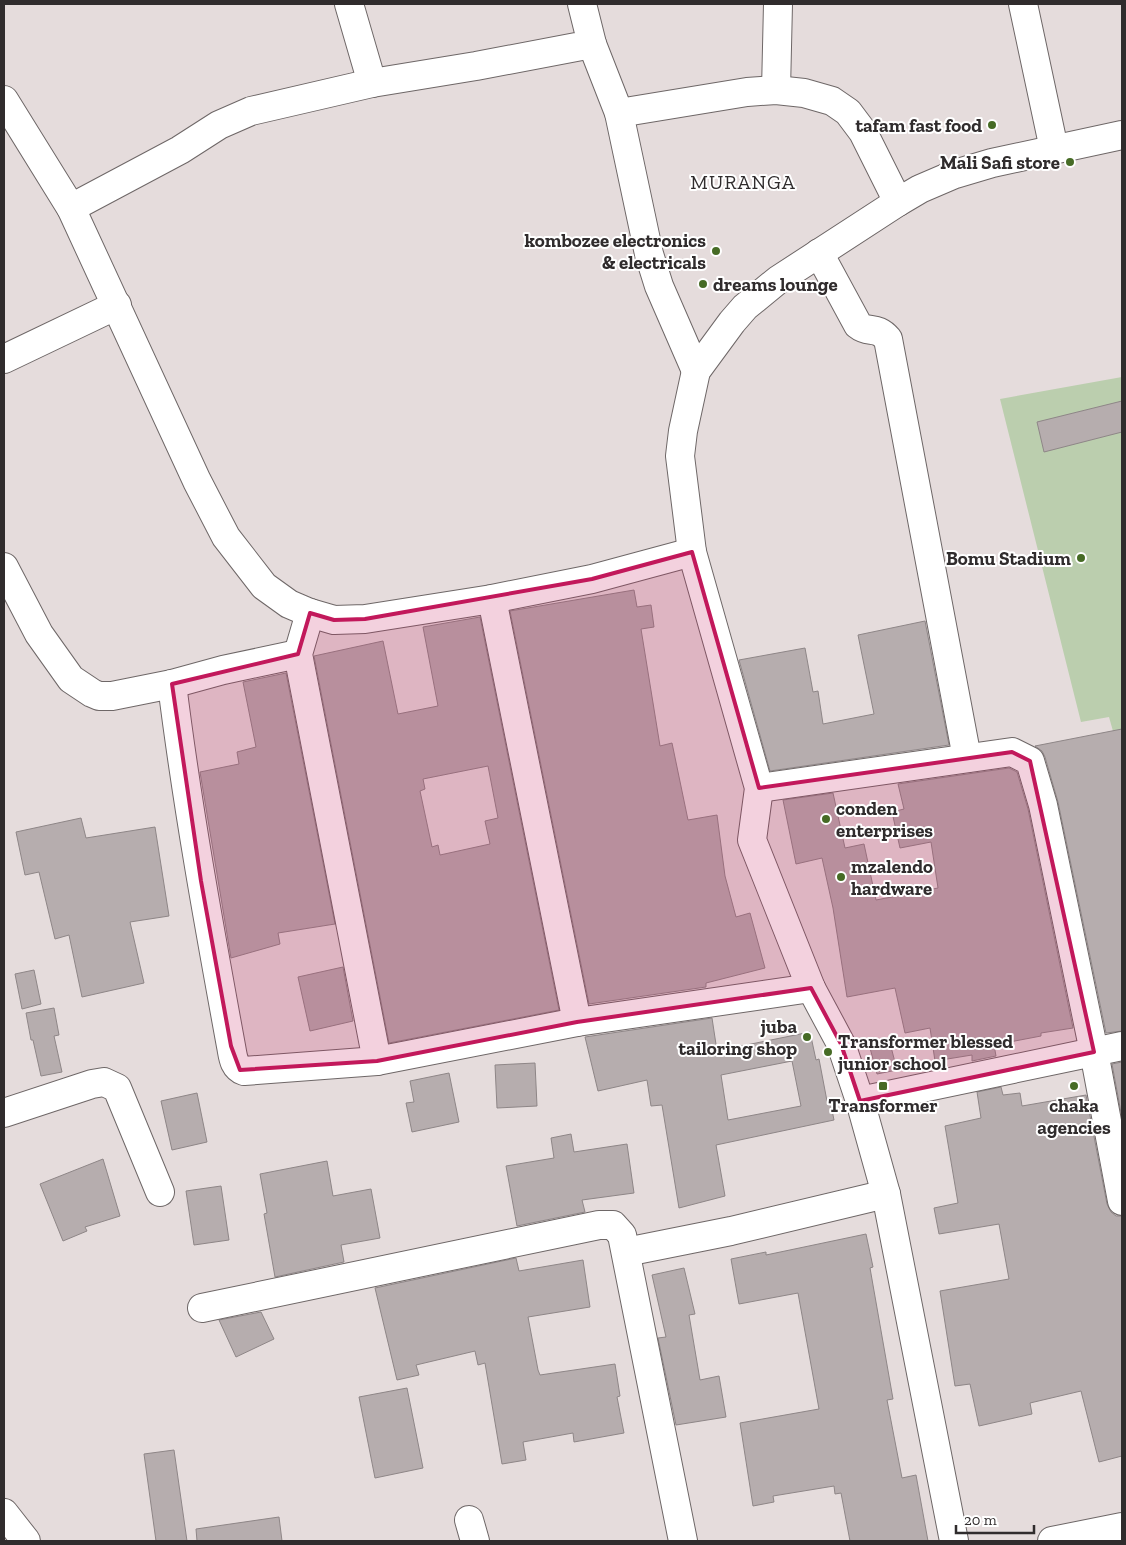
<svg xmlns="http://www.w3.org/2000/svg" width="1126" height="1545" font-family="'Zilla Slab',serif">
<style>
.green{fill:#bbceae}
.building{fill:#b6adae;stroke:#8e8687;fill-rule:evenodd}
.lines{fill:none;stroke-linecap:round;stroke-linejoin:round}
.street-casing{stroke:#6e6767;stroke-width:30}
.secondary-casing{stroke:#6e6767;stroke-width:30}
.street{stroke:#fff;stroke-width:28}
.secondary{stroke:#fff;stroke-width:28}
.marked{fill:#c2185b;fill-opacity:0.2;stroke:#c2185b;stroke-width:4;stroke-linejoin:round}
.poi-dot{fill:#466b25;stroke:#fff;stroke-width:2}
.labels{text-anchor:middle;stroke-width:4;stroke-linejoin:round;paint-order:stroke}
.poi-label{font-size:19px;font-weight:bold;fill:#302c2d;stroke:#fff;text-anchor:end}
.neighbourhood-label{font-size:20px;letter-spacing:1px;fill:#302c2d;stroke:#fff}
</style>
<rect width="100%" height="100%" fill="#e5dcdc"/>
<!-- green -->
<path class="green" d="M1122 377V763L1109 717 1081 722 1000 399Z"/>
<!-- building -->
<g class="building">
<path d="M1122 401V432L1044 452 1037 422Z"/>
<path d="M634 590 637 607 651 605 654 627 641 629 660 746 672 743 688 820 717 815 725 876 736 917 750 913 765 968 706 983V987L589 1004 510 611Z"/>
<path d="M480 617 559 1010 389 1043 314 656 383 641 398 714 438 706 423 627ZM488 766 498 818 485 821 490 844 440 855 438 845 432 847 420 791 425 789 423 779Z"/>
<path d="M925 621 949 745 770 771 739 660 805 648 813 692 818 691 823 724 874 714 858 635Z"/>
<path d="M286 673 335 924 278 933 280 944 231 958 200 772 239 764 237 752 256 747 243 682Z"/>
<path d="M1122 729V1031L1106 1033 1058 802 1045 757 1042 751 1035 746Z"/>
<path d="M1009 768 1017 772 1028 809 1073 1028 1041 1033V1036L994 1045 996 1056 972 1061V1055L935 1061 930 1028 905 1033 895 988 847 997 833 908 822 858 796 864 783 800 833 793 845 848 864 844 876 900 938 888 931 842 900 848 892 812 904 809 898 784Z"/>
<path d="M81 818 86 838 155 827 169 916 130 922 144 983 82 997 69 935 55 939 39 872 25 875 16 832Z"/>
<path d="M343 967 353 1021 310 1031 298 977Z"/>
<path d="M34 970 41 1004 22 1009 15 974Z"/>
<path d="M54 1008 59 1035 54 1036 62 1072 41 1076 33 1040H31L26 1013Z"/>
<path d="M712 1018 717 1051 810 1032 816 1060 819 1059 827 1101 830 1100 834 1120 716 1145 725 1196 679 1208 662 1105 651 1106 647 1080 598 1091 585 1037ZM792 1061 801 1106 728 1120 721 1075Z"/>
<path d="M890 1043 897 1070 877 1074 870 1048Z"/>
<path d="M1122 1062V1118L1112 1064Z"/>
<path d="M535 1063 537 1106 497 1108 495 1065Z"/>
<path d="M449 1073 459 1122 412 1132 406 1103 414 1102 410 1081Z"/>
<path d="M1001 1087 1003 1095 1020 1093 1022 1106 1086 1095 1107 1204 1111 1212 1116 1216H1122V1456L1099 1462 1081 1391 1030 1403 1032 1414 979 1426 970 1384 955 1386 940 1291 1009 1279 999 1224 939 1234 934 1208 958 1203 945 1126 981 1118 977 1092Z"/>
<path d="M197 1093 207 1142 172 1150 161 1101Z"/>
<path d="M571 1134 574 1152 627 1144 634 1193 582 1200 585 1212 517 1226 506 1166 554 1158 551 1138Z"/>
<path d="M103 1159 120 1216 85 1227 87 1231 63 1241 40 1184Z"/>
<path d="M327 1161 333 1196 371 1189 380 1238 341 1245 344 1262 275 1277 264 1214 267 1213 260 1174Z"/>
<path d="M221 1186 229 1240 194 1245 186 1191Z"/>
<path d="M866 1234 873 1267 870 1268 893 1399 887 1400 902 1478 916 1475 928 1541H850L841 1493 835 1494 834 1486 773 1496 774 1502 753 1506 740 1423 819 1409 798 1293 739 1304 731 1259 766 1252V1255Z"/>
<path d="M516 1258 519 1271 583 1260 590 1307 528 1317 538 1370 540 1375 615 1364 620 1396 617 1397 624 1433 574 1442 573 1433 523 1442 526 1460 502 1464 485 1363 478 1365 475 1351 416 1365 419 1375 397 1380 375 1288Z"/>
<path d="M684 1268 695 1314 689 1315 700 1380 719 1376 726 1417 676 1425 658 1338 666 1337 652 1275Z"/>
<path d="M261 1312 274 1339 236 1357 219 1320Z"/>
<path d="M407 1388 423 1468 375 1478 359 1397Z"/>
<path d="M174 1450 187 1541H156L144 1454Z"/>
<path d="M279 1517 282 1541H197L196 1529Z"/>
</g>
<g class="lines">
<defs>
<g id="street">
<path d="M349 4 372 83"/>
<path d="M1023 4 1054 149"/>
<path d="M592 44 619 113 649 254 659 286 696 371"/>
<path d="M776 90 778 4"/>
<path d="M619 113 747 92 776 90 804 93 832 101 848 112 863 132 898 202"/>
<path d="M71 208 180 150 219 125 251 111 372 83 476 66 592 44 582 4"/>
<path d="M819 253 858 325C869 334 876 325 888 339L967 758"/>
<path d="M4 359 117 305"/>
<path d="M4 567 39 634 71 679 92 693 99 696H112L172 684 223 670 298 654"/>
<path d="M492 599 577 1022"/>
<path d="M310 613 298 654 377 1061"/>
<path d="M172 684C187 805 209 926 231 1046 233 1056 233 1067 244 1071L377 1061 577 1022 811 988"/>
<path d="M759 788 1012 752 1030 761 1043 805 1094 1052 1122 1201"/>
<path d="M860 1101 1122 1046"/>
<path d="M4 1113 92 1084 104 1082 117 1088 160 1192"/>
<path d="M626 1252 731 1231 886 1194"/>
<path d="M202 1308 599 1225H613L622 1235 683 1541"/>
<path d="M4 1513 26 1541"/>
<path d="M469 1520 475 1541"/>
<path d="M1052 1541 1122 1527"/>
</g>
<g id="secondary">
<path d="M4 100 71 208 197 481 226 537 264 586 289 604 310 613 334 620 365 619 492 599 592 579 692 552"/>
<path d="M954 1541 886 1194 860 1101 841 1044 811 988 752 840 759 788 692 552 680 456 683 431 696 371 732 322 745 307 778 280 898 202 920 189 955 174 992 163 1122 135"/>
</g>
</defs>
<!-- street casing -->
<use href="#street" class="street-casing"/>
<!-- secondary casing -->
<use href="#secondary" class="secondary-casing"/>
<!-- street -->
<use href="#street" class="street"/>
<!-- secondary -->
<use href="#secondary" class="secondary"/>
</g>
<!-- marked area -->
<path class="marked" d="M692 552 759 788 1012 752 1030 761 1094 1052 860 1101 841 1044 811 988 577 1022 377 1061 240 1070 231 1046 201 881 172 684 298 654 310 613 334 620 365 619 592 579Z"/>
<!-- markers -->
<g class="poi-dot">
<circle cx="992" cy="125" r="5"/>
<circle cx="1070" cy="162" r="5"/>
<circle cx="716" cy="251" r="5"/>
<circle cx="703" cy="284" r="5"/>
<circle cx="1081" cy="558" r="5"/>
<circle cx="826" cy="819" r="5"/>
<circle cx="841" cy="877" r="5"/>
<circle cx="807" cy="1037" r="5"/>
<circle cx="828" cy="1052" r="5"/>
<rect x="878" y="1081" width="10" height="10" rx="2.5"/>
<circle cx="1074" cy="1086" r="5"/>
</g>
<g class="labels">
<!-- poi labels -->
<g class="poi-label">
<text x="982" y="132">tafam fast food</text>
<text x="1060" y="169">Mali Safi store</text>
<text x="706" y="247">kombozee electronics<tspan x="706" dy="22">&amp; electricals</tspan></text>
<text x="713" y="291" text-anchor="start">dreams lounge</text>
<text x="1071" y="565">Bomu Stadium</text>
<text x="836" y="815" text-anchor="start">conden<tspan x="836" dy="22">enterprises</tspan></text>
<text x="851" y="873" text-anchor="start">mzalendo<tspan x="851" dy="22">hardware</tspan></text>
<text x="797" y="1033">juba<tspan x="797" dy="22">tailoring shop</tspan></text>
<text x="838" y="1048" text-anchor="start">Transformer blessed<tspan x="838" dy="22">junior school</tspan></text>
<text x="883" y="1112" text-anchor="middle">Transformer</text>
<text x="1074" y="1112" text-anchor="middle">chaka<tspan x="1074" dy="22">agencies</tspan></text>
</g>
<!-- neighbourhood labels -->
<g class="neighbourhood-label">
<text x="743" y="189">MURANGA</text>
</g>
</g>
<!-- border -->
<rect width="1126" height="1545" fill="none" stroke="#302c2d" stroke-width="10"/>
<!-- scale -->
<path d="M956 1525v8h78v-8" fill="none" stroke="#302c2d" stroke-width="2.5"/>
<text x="964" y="1525" font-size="15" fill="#302c2d" stroke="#ffffff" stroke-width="4" paint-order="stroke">20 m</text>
</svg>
